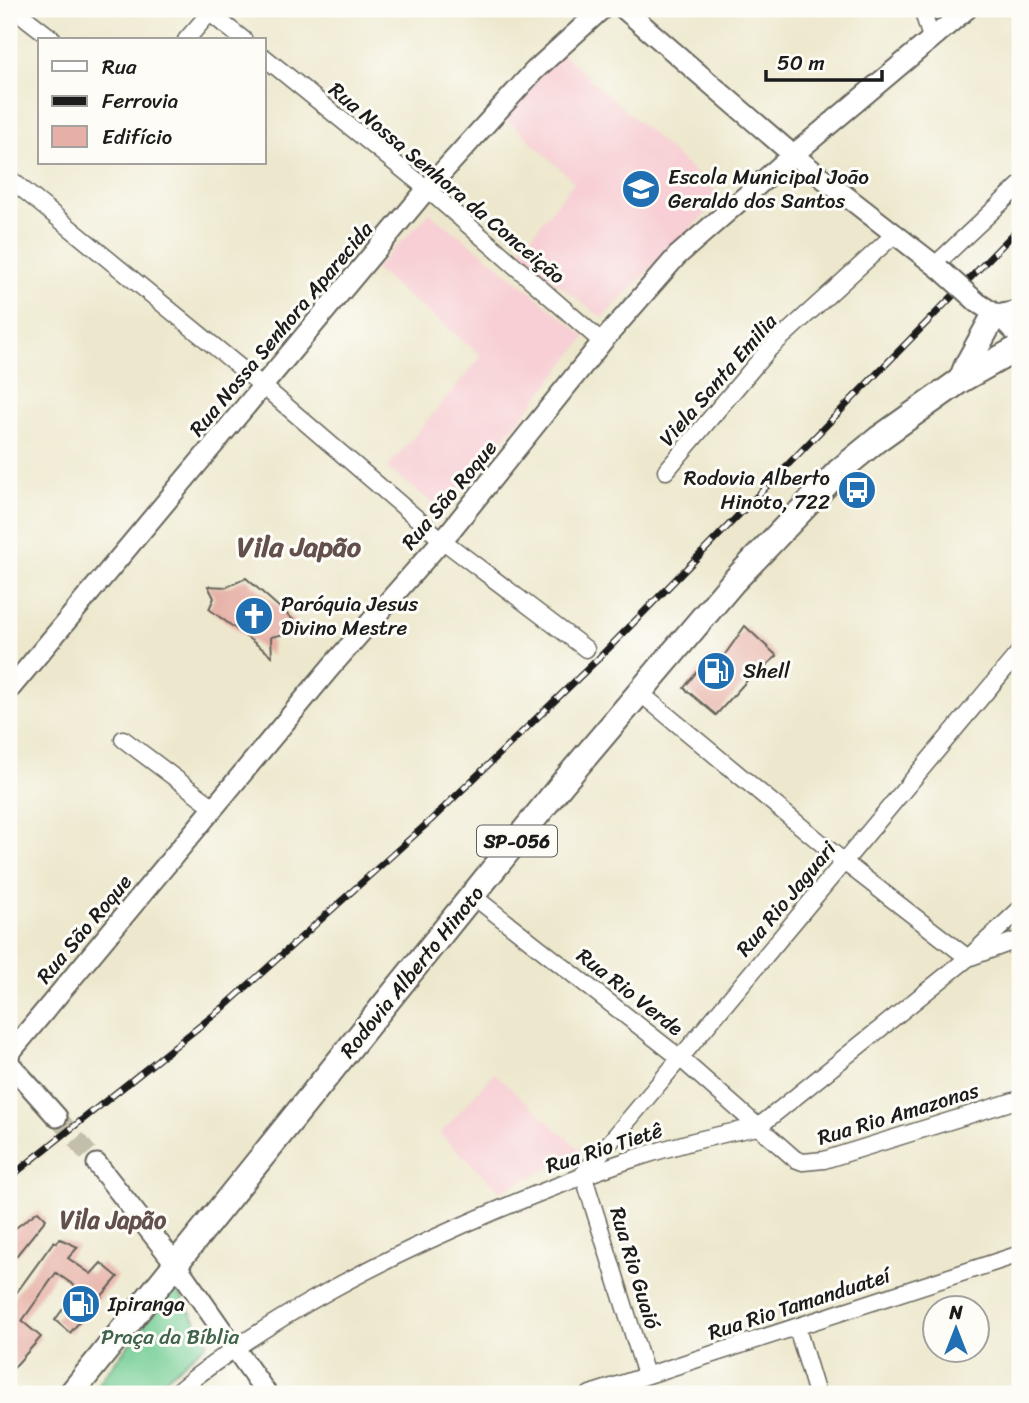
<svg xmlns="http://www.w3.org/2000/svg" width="1029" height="1403" font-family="Sriracha,sans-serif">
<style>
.built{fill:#f7cfd4}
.green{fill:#73cd94;stroke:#487458;stroke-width:2}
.building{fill:#e6b0a6}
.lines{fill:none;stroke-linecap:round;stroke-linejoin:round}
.tertiary-tunnel{stroke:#c3bfaa;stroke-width:19;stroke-dasharray:19 10;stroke-linecap:butt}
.minor-casing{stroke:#65635a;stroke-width:19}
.tertiary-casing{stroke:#65635a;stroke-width:23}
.primary-casing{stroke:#65635a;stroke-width:28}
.minor{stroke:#fff;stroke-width:16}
.tertiary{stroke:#fff;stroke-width:19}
.primary{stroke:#fff;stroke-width:24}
.rail-casing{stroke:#1c1c1c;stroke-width:7}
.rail{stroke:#fdfcf7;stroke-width:4.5;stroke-dasharray:13;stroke-linecap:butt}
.tertiary-bridge-casing{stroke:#65635a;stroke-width:23;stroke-linecap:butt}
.tertiary-bridge{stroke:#fff;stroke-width:19}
.labels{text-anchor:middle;stroke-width:6;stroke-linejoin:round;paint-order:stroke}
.shield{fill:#fdfcf7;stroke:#605f5e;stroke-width:2}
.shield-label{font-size:19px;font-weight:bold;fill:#1c1c1c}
.poi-label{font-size:21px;fill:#1c1c1c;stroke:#fdfcf7;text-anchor:start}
.street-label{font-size:21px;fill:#1c1c1c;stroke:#fdfcf7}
.park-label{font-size:21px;fill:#3f634c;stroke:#fdfcf7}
.quarter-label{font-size:24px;font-weight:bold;fill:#63504c;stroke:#fdfcf7}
.district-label{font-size:28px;font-weight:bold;fill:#63504c;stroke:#fdfcf7}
</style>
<rect width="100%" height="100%" fill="#fdfcf7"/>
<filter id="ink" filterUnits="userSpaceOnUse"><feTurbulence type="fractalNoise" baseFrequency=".0143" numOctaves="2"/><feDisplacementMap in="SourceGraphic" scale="14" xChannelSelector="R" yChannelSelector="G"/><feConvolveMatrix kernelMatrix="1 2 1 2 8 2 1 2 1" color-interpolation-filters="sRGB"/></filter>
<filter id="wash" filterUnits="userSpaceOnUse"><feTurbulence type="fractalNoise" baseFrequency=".00686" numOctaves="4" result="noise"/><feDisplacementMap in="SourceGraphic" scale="28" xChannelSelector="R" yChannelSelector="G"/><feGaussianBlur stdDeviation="1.57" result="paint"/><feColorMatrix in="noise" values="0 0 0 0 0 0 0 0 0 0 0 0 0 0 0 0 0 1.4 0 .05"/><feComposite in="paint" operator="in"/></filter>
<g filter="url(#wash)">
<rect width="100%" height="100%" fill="#ede8cd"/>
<!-- built -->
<g class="built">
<path d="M560 52 722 197 602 318 518 253 574 182 503 115Z"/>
<path d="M430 213 493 261 586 337 523 416 440 508 387 468 482 356 374 269Z"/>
<path d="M494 1073 584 1153 500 1191 440 1134Z"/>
</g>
<!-- green -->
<path class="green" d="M175 1286 208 1342 148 1394H90Z"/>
<g id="blocks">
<!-- building -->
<g class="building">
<path d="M246 578 297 623 284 634 271 637 272 656 209 609 214 598 208 586 227 587Z"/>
<path d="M745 626 777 656 762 669 759 667 716 715 684 688 709 656 721 660Z"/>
<path d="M38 1211 46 1219 9 1265V1233Z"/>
<path d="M60 1239 78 1247 68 1258 91 1274 101 1263 118 1277 70 1333 55 1320 78 1288 56 1273 22 1321 41 1337 9 1373V1303L54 1241 56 1243Z"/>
</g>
</g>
</g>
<g filter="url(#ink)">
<use href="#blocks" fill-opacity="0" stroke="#65635a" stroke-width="2"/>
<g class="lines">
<!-- tertiary-tunnel -->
<path class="tertiary-tunnel" d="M57 1117 97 1164"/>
<defs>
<g id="minor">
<path d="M14 9 54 40"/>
<path d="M922 9 931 38"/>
<path d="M210 13 244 40"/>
<path d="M186 40 213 9"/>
<path d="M264 57 427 189 602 342"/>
<path d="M9 178 264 387 442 540 586 649"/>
<path d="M935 265 1020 185"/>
<path d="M666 471 769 349 896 233"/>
<path d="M639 692 844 862 968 958 1020 939"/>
<path d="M123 739 215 808"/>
<path d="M473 896 680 1058 795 1159 803 1162 824 1160 1020 1099"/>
<path d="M585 1172 1020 651"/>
<path d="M583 1174 646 1375"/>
<path d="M797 1328 817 1394"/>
<path d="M174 1394C271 1315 386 1257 500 1209 584 1174 668 1143 758 1127L968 958 1020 909"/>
<path d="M590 1394 1020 1254"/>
</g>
<g id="tertiary">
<path d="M624 9 793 155 940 269"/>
<path d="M978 303 1000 317 1020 337"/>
<path d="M9 690 427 189 534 71 602 9"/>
<path d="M9 1054 330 668 451 530 602 342 677 256 780 166 967 9"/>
<path d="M9 1063 57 1117"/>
<path d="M97 1164 175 1263 267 1394"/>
</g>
<g id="primary">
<path d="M1000 317 1020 313"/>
<path d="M961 380 967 365 990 323"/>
<path d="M71 1394 562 784 733 582 839 471 878 439 961 380 1020 347"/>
</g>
</defs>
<!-- minor casing -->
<use href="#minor" class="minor-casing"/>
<!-- tertiary casing -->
<use href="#tertiary" class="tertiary-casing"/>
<!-- primary casing -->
<use href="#primary" class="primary-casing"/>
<!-- minor -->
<use href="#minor" class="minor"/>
<!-- tertiary -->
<use href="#tertiary" class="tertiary"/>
<!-- primary -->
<use href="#primary" class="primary"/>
<defs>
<path id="rail" d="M9 1178 224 1007 431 820 598 659 1020 227"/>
</defs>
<!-- rail casing -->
<use href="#rail" class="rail-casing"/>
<!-- rail -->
<use href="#rail" class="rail"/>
<defs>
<path id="tertiary-bridge" d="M940 269 978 303"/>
</defs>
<!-- tertiary-bridge casing -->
<use href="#tertiary-bridge" class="tertiary-bridge-casing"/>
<!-- tertiary-bridge -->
<use href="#tertiary-bridge" class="tertiary-bridge"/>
</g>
</g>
<!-- icons -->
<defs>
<symbol id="school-disc" viewBox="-11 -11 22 22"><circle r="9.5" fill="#1f6fb2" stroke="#fdfcf7"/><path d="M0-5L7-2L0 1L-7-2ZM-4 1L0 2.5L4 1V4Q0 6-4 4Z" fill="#fff"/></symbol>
<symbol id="bus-disc" viewBox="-11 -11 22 22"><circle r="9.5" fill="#1f6fb2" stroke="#fdfcf7"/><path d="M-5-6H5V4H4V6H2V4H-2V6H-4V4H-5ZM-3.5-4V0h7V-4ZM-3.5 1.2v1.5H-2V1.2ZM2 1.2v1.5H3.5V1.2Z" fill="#fff"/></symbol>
<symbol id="church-disc" viewBox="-11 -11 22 22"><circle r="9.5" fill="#1f6fb2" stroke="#fdfcf7"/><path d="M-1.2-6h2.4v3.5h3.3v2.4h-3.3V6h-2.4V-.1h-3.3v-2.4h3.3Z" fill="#fff"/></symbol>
<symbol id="fuel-disc" viewBox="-11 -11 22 22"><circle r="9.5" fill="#1f6fb2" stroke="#fdfcf7"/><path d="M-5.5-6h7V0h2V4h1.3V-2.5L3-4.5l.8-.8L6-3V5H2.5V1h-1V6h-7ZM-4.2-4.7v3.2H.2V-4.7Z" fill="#fff"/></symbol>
</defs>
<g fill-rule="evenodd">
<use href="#school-disc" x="619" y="167" width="44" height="44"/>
<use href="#bus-disc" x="835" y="468" width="44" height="44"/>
<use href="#church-disc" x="232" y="594" width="44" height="44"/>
<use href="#fuel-disc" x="694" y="649" width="44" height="44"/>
<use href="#fuel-disc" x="59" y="1282" width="44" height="44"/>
</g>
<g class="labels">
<!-- shield labels -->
<rect class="shield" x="477" y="825.5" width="80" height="31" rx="5"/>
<g class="shield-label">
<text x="517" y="848">SP-056</text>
</g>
<!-- poi labels -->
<g class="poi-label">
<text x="668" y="184">Escola Municipal João<tspan x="668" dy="24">Geraldo dos Santos</tspan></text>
<text x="830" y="485" text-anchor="end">Rodovia Alberto<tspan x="830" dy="24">Hinoto, 722</tspan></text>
<text x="281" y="611">Paróquia Jesus<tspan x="281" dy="24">Divino Mestre</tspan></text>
<text x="743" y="678">Shell</text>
<text x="108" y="1311">Ipiranga</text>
</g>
<!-- street labels -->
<g class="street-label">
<text transform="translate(447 183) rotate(40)" y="7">Rua Nossa Senhora da Conceição</text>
<text transform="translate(281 329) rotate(-50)" y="7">Rua Nossa Senhora Aparecida</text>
<text transform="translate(718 380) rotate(-49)" y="7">Viela Santa Emilia</text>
<text transform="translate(449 495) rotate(-50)" y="7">Rua São Roque</text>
<text transform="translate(786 899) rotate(-50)" y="7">Rua Rio Jaguari</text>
<text transform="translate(84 929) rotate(-50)" y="7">Rua São Roque</text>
<text transform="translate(412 972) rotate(-51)" y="7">Rodovia Alberto Hinoto</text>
<text transform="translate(630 992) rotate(38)" y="7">Rua Rio Verde</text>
<text transform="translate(898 1114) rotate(-17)" y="7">Rua Rio Amazonas</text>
<text transform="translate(604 1148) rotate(-18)" y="7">Rua Rio Tietê</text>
<text transform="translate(635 1268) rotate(73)" y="7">Rua Rio Guaió</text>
<text transform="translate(799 1304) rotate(-18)" y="7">Rua Rio Tamanduateí</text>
</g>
<!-- park labels -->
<g class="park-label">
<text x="170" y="1344">Praça da Bíblia</text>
</g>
<!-- quarter labels -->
<g class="quarter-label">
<text x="113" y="1228">Vila Japão</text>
</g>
<!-- district labels -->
<g class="district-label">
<text x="299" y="556">Vila Japão</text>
</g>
</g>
<!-- margin -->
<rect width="1029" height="1403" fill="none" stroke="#fdfcf7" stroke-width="35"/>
<!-- legend -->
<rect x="38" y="38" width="228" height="126" fill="#fdfcf7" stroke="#a3a29f" stroke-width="2"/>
<rect x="52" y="61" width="35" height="10" fill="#ffffff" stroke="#a3a29f" stroke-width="2"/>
<text x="102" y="74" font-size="21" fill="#1c1c1c">Rua</text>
<rect x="52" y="96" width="35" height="10" fill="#1c1c1c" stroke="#a3a29f" stroke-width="2"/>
<text x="102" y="108" font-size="21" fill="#1c1c1c">Ferrovia</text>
<rect x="52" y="126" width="35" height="21" fill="#e6b0a6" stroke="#a3a29f" stroke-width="2"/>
<text x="102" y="144" font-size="21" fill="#1c1c1c">Edifício</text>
<!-- north arrow -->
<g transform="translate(956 1329)"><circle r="33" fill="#fdfcf7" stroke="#a3a29f" stroke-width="2"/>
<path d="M0-5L12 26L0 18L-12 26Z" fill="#1f6fb2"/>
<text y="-10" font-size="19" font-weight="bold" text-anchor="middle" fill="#1c1c1c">N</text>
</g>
<!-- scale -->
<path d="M766 70v10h116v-10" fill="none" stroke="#1c1c1c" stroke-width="3.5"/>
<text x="777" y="70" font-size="21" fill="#1c1c1c" stroke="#fdfcf7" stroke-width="5" paint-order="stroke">50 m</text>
</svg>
